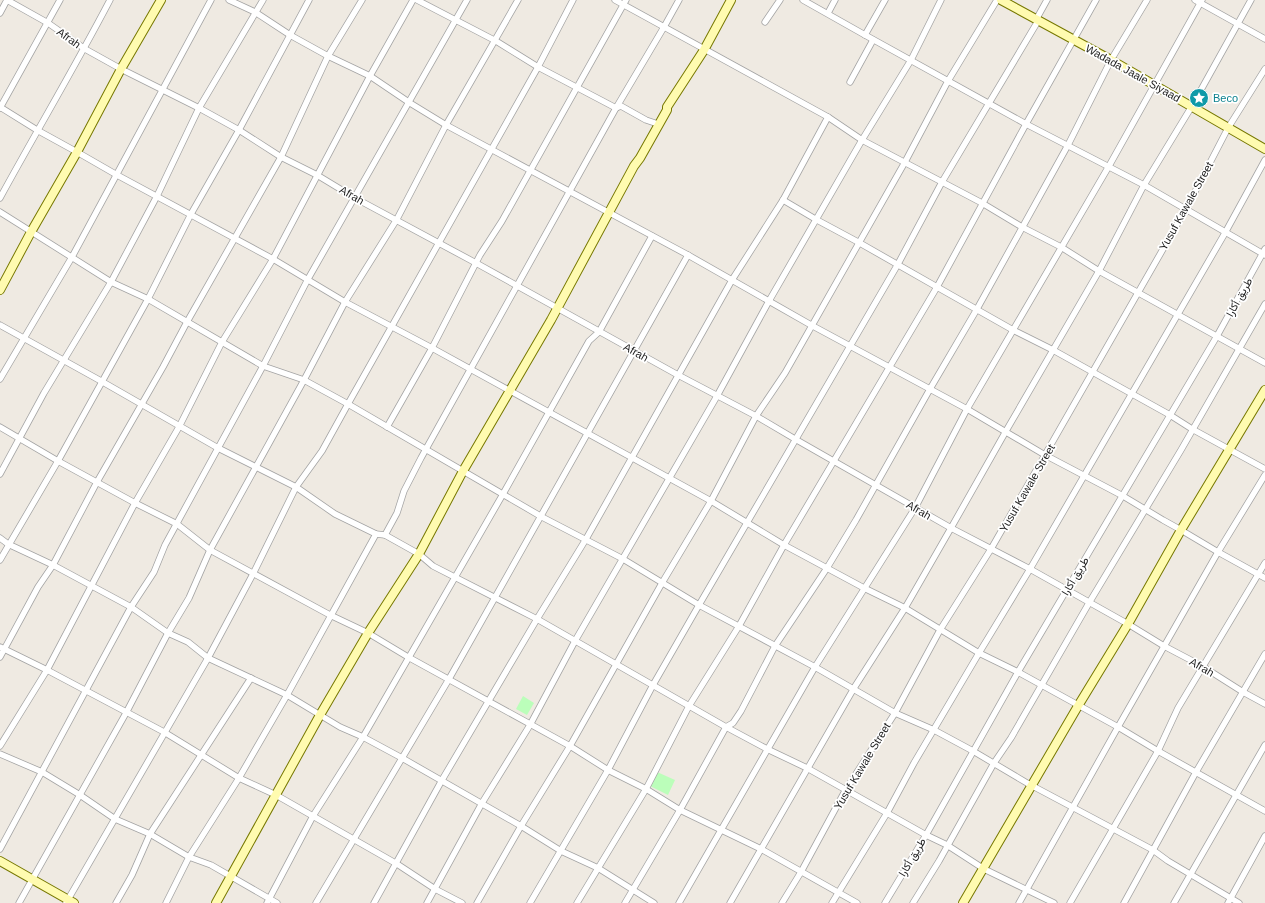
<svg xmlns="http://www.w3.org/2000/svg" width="1265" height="903" font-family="Arial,Vazirmatn,sans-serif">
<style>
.park{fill:#bbfeba}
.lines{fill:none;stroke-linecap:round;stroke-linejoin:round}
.street-casing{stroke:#a4a4a4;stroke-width:7}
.secondary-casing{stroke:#777800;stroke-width:10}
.street{stroke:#fff;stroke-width:5.5}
.secondary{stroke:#fffbb0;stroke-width:8}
.labels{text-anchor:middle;stroke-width:3.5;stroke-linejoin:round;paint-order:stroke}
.street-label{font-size:11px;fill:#1d1d1d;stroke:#fff}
.culture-label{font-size:11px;fill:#0d838f;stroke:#fff;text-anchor:start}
</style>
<rect width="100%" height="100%" fill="#efeae2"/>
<!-- park -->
<g class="park">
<path d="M523 696 534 703 527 715 516 709Z"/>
<path d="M657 772 675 780 668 795 650 786Z"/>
</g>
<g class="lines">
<defs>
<g id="street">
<path d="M7 0 48 23 85 49 121 69 199 108 239 130 281 157 317 175 355 198 476 263 678 375 756 416 795 439 951 528 1030 569 1128 624 1164 646 1202 666 1243 692 1265 704"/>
<path d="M229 0 255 12 290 35 328 56 370 76 410 103 446 125 688 255 811 325 967 409 1045 455 1123 496 1163 520 1181 530 1218 552 1265 578"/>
<path d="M417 0 496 41 538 67 616 108 621 106 646 120 658 124"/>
<path d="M615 0 828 117 862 140 982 203 1022 227 1061 247 1099 271 1265 363"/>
<path d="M803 0 865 35 1026 124 1144 185 1265 255"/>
<path d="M1195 0 1265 39"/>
<path d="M0 13 7 0"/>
<path d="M828 13 835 0"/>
<path d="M765 22 780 0"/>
<path d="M865 35 885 0"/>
<path d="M850 82 873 40"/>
<path d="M0 107 37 130 77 152 117 175 273 259 345 302 432 348 711 501 784 545 864 588 905 608 979 653 1018 672 1118 727 1158 751 1265 811"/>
<path d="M0 108 60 0"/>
<path d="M0 198C36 132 75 67 110 0"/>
<path d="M783 200 817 220 858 242 937 287 1013 330 1053 350 1170 415 1192 429 1265 469"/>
<path d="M0 212 111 282 148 299 263 366 304 380 348 404 542 517 623 559 699 605 815 667 895 713 934 730 973 751 1027 783 1153 850 1168 861 1239 903"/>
<path d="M0 325 101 381 218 448 296 487 335 514 376 534 385 535 419 554 433 566 537 619 726 727 767 749 807 768 926 835 947 845 984 869 1054 903"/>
<path d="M0 379 72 257 211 0"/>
<path d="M0 427 58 461 135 503 177 524 210 550 330 615 368 633 408 657 570 746 608 770 646 789 680 810 761 849 857 903"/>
<path d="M387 427 432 348 480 255 502 221 626 0"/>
<path d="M0 474 44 393 111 282 157 196 199 108 263 0"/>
<path d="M385 535 397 513 404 491 421 458 616 108 664 27 679 0"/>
<path d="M0 538 8 544 53 565 131 607 168 633 188 642 208 658 287 695 340 727 363 737 402 758 521 826 561 851 598 868 654 903"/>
<path d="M0 560 58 461 148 299 191 214 239 130 309 0"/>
<path d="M0 647 47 670 164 732 239 778 276 795 397 864 435 889 462 903"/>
<path d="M0 657 38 587 53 565 97 482 163 367 187 322 281 157 328 56 362 0"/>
<path d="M0 746 47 670 135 503 179 427 222 342 273 259 370 76 413 0"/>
<path d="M0 754 42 772 80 795 115 819 150 834 189 857 211 865 277 903"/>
<path d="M0 849 131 607 154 572 165 545 263 366 308 279 467 0"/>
<path d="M19 903 126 713 168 633 189 598 210 550 304 380 345 302 397 219 446 125 518 0"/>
<path d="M66 903 208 658 253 574 296 487 322 451 348 404 538 67 573 0"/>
<path d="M116 903 132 875 150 834 251 678"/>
<path d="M166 903 189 857 239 778 287 695 376 534"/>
<path d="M267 903 313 816 363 737 503 494 589 341 599 332 652 236"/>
<path d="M316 903 449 679 688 255"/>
<path d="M374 903 442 780 537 619 586 539 732 280 783 200 828 117"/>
<path d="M427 903 482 803 530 725 575 641 717 396 769 301 862 140 911 60 941 0"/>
<path d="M477 903 521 826 570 746 662 583 711 501 756 416 785 373 905 162 948 81 997 0"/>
<path d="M530 903 608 770 653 685 699 605 898 264 942 182 1038 21 1037 18 1047 0"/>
<path d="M577 903 646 789 689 706 739 626 784 545 937 287 1026 124 1096 0"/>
<path d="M625 903 680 810 726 727 733 723 741 711 775 646 827 568 856 520 930 389 977 309 1068 145 1111 60 1147 0"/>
<path d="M679 903 815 667 915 508 967 409 1109 166 1202 0"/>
<path d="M730 903 854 688 905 608 951 528 1006 431 1099 271 1144 185 1192 106 1251 0"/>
<path d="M782 903 801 872 845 791 895 713 940 630 991 549 1186 209 1228 128 1265 69"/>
<path d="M832 903 887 813 914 763 979 653 1030 569 1225 233 1265 160"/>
<path d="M885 903 926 835 1018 672 1217 336 1265 249"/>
<path d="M913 903 939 861 994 763 1011 738 1089 603 1181 450 1265 304"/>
<path d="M1019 903 1118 727 1218 552 1265 475"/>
<path d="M1070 903 1158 751 1178 708 1265 563"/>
<path d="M1124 903 1196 772 1265 654"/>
<path d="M1174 903 1265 745"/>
<path d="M1228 903 1265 836"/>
</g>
<g id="secondary">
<path d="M1001 0 1111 60 1265 149"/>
<path d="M0 290 31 232 77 152 121 69 161 0"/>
<path d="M0 861 74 903"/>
<path d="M216 903 320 715 368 633 419 554 463 471 551 320 634 166 640 158 667 110V107L704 50 731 0"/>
<path d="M963 903 1078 706 1128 624 1181 530 1265 390"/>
</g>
</defs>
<!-- street casing -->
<use href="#street" class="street-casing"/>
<!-- secondary casing -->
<use href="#secondary" class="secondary-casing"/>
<!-- street -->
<use href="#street" class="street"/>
<!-- secondary -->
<use href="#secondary" class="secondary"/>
</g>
<!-- icons -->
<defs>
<symbol id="sight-disc" viewBox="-11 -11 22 22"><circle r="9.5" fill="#0f9aa8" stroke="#fff"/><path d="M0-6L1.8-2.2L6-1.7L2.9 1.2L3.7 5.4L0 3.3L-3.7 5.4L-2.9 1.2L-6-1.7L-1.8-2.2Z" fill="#fff"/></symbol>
</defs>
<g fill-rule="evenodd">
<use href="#sight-disc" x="1188" y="87" width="22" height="22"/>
</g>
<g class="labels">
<!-- street labels -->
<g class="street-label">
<text transform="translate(69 38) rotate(36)" y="4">Afrah</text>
<text transform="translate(1133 73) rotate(29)" y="4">Wadada Jaale Siyaad</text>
<text transform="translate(352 195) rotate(30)" y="4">Afrah</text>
<text transform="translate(1186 206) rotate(-61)" y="4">Yusuf Kawale Street</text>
<text transform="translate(1239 297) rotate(-61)" y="4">طريق أكارا</text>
<text transform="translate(636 352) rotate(29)" y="4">Afrah</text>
<text transform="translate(1027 488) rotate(-60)" y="4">Yusuf Kawale Street</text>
<text transform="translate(919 510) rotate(30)" y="4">Afrah</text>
<text transform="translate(1075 576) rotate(-59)" y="4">طريق أكارا</text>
<text transform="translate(1202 667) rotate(30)" y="4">Afrah</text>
<text transform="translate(862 766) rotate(-59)" y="4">Yusuf Kawale Street</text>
<text transform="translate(912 857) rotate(-59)" y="4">طريق أكارا</text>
</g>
<!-- culture labels -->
<g class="culture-label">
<text x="1213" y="102">Beco</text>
</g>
</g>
</svg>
